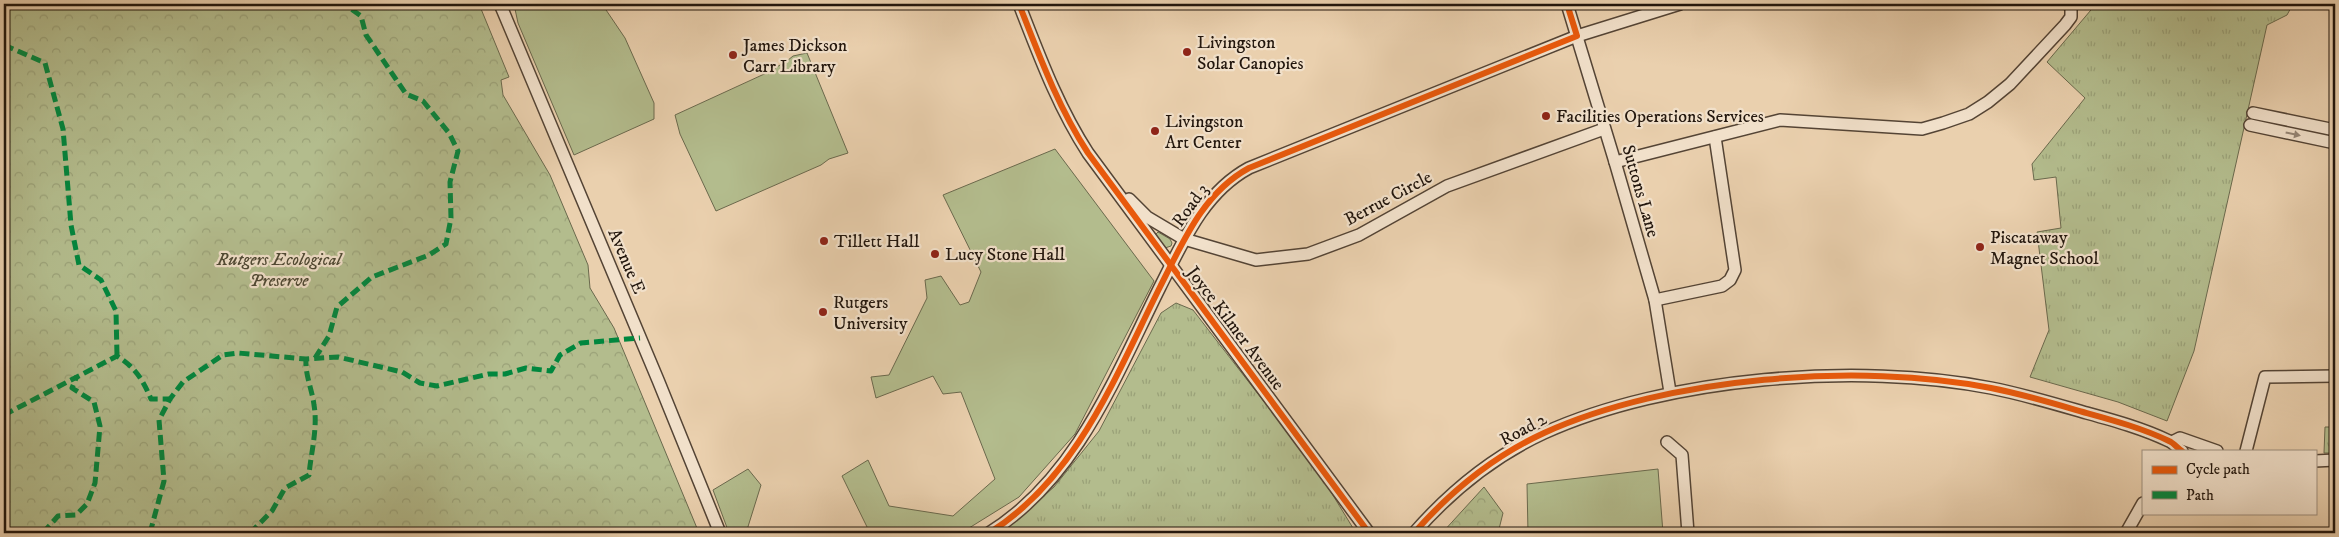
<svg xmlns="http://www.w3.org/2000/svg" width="2339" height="537" font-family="'IM FELL DW Pica',serif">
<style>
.green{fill:#b3bc8d;stroke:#6a694d}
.forest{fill:url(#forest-crowns);stroke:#6a694d}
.park{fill:url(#park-tufts);stroke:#6a694d}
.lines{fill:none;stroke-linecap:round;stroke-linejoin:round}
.minor-casing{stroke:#544435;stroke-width:14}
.minor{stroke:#f1e0ca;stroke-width:11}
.quiet{stroke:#00873e;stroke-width:5;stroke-dasharray:10 5;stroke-linecap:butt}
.cycleway-casing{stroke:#f1e0ca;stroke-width:9}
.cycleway{stroke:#e8590c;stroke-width:6}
.oneway{fill:#948575}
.poi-dot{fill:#8f2418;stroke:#f1e0ca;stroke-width:2}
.labels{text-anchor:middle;stroke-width:4.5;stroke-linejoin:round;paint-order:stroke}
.poi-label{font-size:18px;fill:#22160d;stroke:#f1e0ca;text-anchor:start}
.street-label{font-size:18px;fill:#22160d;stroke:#f1e0ca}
.park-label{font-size:18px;font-style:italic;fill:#4e4833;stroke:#f1e0ca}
</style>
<defs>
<pattern id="forest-crowns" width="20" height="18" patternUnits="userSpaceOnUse" patternTransform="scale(1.25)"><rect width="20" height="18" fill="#b3bc8d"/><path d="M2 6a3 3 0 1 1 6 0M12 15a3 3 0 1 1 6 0" fill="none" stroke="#9aa178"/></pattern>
<pattern id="park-tufts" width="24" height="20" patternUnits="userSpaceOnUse" patternTransform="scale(1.25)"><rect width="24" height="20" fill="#b3bc8d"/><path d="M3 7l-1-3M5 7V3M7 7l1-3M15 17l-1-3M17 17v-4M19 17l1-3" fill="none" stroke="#9aa178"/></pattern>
</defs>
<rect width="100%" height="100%" fill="#ead0ae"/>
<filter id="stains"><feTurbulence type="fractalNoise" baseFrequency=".004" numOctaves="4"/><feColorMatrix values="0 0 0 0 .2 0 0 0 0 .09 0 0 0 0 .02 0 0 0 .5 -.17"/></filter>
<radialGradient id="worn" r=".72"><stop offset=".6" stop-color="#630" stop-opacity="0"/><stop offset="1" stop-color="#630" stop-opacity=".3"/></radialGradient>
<!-- green -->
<g class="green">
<path d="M527 4H602L625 38 654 103V119L574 155 518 23 515 9Z"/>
<path d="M807 53 848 153 829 159 821 165 716 211 680 134 675 115 773 70C780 64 787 62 793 56Z"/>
<path d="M1055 149 1154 281 1075 434 1019 497 961 533H870L842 476 868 460 889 506 953 516 995 479 961 392 943 394 933 376 876 398 871 377 889 375 927 298 925 280 941 276 960 305 969 302 981 272 943 195Z"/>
<path d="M1158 232 1170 239 1172 243 1171 246 1165 248 1155 235Z"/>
<path d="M748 469 761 485 746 533H729L713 490Z"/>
<path d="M1658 469 1663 533H1528L1527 484Z"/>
</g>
<!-- forest -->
<g class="forest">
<path d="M4 4H479L509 77 501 80 503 95 550 175 588 265 590 288 614 328 699 533H4Z"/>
<path d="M1484 487 1503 513 1498 533H1442Z"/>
</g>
<!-- park -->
<g class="park">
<path d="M2096 4H2293L2287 15 2267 25 2194 351 2167 421 2118 402 2030 377 2049 330 2037 232 2061 228 2056 177 2034 180 2032 164 2085 98 2047 62Z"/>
<path d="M1176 303 1193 310 1320 474 1356 533H1001L1054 487 1099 431 1161 313Z"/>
<path d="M2325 427H2335V453H2324Z"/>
</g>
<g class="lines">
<defs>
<g id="minor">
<path d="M500 4 658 380 720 533"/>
<path d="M1019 4C1039 55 1058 107 1088 153L1369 533"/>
<path d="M1567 4 1615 162 1655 300 1670 392"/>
<path d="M2253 113 2335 130"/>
<path d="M2250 125 2335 143"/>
<path d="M1615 162 1780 120 1922 129 1943 123 1969 114 1988 102 2010 84 2065 25 2071 17V6L2067 4"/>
<path d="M1129 199 1147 217 1184 239 1256 260 1308 254 1359 235 1447 186 1604 129"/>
<path d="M1655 300 1722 286 1730 280 1735 270 1715 137"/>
<path d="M1667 442 1682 455 1688 533"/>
<path d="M2172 442 2180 438 2217 451"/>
<path d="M2246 451 2265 377 2335 376"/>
<path d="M2315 461 2335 460"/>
<path d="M989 533C1077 478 1115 377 1160 287 1183 242 1203 193 1249 168L1577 36 1680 4"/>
<path d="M1414 533C1450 492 1494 456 1544 433 1667 377 1859 362 1991 388 2022 394 2052 403 2083 412 2112 420 2142 428 2169 441 2174 443 2177 448 2182 451"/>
<path d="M2126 533 2143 503"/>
</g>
</defs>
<!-- minor casing -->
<use href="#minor" class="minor-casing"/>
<!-- minor -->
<use href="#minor" class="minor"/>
<!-- quiet -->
<g class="quiet">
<path d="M4 45 45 63 63 129 71 225 79 265 101 280 116 311 117 356"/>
<path d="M315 358 329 336 337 307 372 277 429 255 446 244 451 218 450 182 458 151 449 133 423 101 406 94 366 35 361 16 344 4"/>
<path d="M4 415 117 356C135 367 143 380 151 399H170"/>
<path d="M43 533 58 516 76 515 87 504 95 483 100 426 94 402 72 388 77 376"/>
<path d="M150 533 164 481 159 420 170 399 183 382 223 355 238 353 306 359 338 357 402 372 420 383 437 386 489 374H505L526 368 551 371 560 355 581 343 640 338"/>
<path d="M250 533 272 511 285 488 309 475C311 452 318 428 314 405 312 389 305 375 306 359"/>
</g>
<defs>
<g id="cycleway">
<path d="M1019 4C1039 55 1058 107 1088 153L1369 533"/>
<path d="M989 533C1077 478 1115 377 1160 287 1183 242 1203 193 1249 168L1577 36 1567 4"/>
<path d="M1414 533C1450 492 1494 456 1544 433 1667 377 1859 362 1991 388 2022 394 2052 403 2083 412 2112 420 2142 428 2169 441 2174 443 2177 448 2182 451"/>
</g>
</defs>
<!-- cycleway casing -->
<use href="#cycleway" class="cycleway-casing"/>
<!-- cycleway -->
<use href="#cycleway" class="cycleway"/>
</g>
<!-- one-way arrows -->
<defs><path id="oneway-solid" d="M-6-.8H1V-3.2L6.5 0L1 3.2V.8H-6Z" transform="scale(1.25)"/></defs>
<use class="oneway" href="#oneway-solid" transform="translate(2293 134) rotate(12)"/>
<!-- markers -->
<g class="poi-dot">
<circle cx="1187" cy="52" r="5"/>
<circle cx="733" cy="55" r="5"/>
<circle cx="1546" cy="116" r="5"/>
<circle cx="1155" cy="131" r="5"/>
<circle cx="824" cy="241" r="5"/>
<circle cx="1980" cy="247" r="5"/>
<circle cx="935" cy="254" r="5"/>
<circle cx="823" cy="312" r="5"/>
</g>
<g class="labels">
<!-- poi labels -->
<g class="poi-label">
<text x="1197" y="48">Livingston<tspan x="1197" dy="21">Solar Canopies</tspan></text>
<text x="743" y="51">James Dickson<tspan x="743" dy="21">Carr Library</tspan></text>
<text x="1556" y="122">Facilities Operations Services</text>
<text x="1165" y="127">Livingston<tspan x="1165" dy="21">Art Center</tspan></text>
<text x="1990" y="243">Piscataway<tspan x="1990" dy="21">Magnet School</tspan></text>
<text x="834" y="247">Tillett Hall</text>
<text x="945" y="260">Lucy Stone Hall</text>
<text x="833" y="308">Rutgers<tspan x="833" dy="21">University</tspan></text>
</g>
<!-- street labels -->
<g class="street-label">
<text transform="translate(1641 191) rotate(74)" y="6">Suttons Lane</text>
<text transform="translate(1388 198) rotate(-28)" y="6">Berrue Circle</text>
<text transform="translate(1190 205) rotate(-54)" y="6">Road 3</text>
<text transform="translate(627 261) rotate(67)" y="6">Avenue E</text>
<text transform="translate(1236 328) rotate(53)" y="6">Joyce Kilmer Avenue</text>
<text transform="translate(1523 429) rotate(-28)" y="6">Road 2</text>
</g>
<!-- park labels -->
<g class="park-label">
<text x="279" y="265">Rutgers Ecological<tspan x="279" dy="21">Preserve</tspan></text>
</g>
</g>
<!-- margin -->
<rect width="2339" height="537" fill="none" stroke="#ead0ae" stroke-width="20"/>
<rect x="5" y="5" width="2329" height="527" fill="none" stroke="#22160d" stroke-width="2.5"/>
<rect x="10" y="10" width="2319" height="517" fill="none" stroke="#22160d"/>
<!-- legend -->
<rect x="2142" y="450" width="175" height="65" fill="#f1e0ca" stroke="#9e8f7e"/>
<rect x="2152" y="466" width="25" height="8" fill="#e8590c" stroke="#9e8f7e"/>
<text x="2186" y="474" font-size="15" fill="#22160d">Cycle path</text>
<rect x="2152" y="491" width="25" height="8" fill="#00873e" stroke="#9e8f7e"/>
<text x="2186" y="500" font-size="15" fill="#22160d">Path</text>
<rect width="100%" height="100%" filter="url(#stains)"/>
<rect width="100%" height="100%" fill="url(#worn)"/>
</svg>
